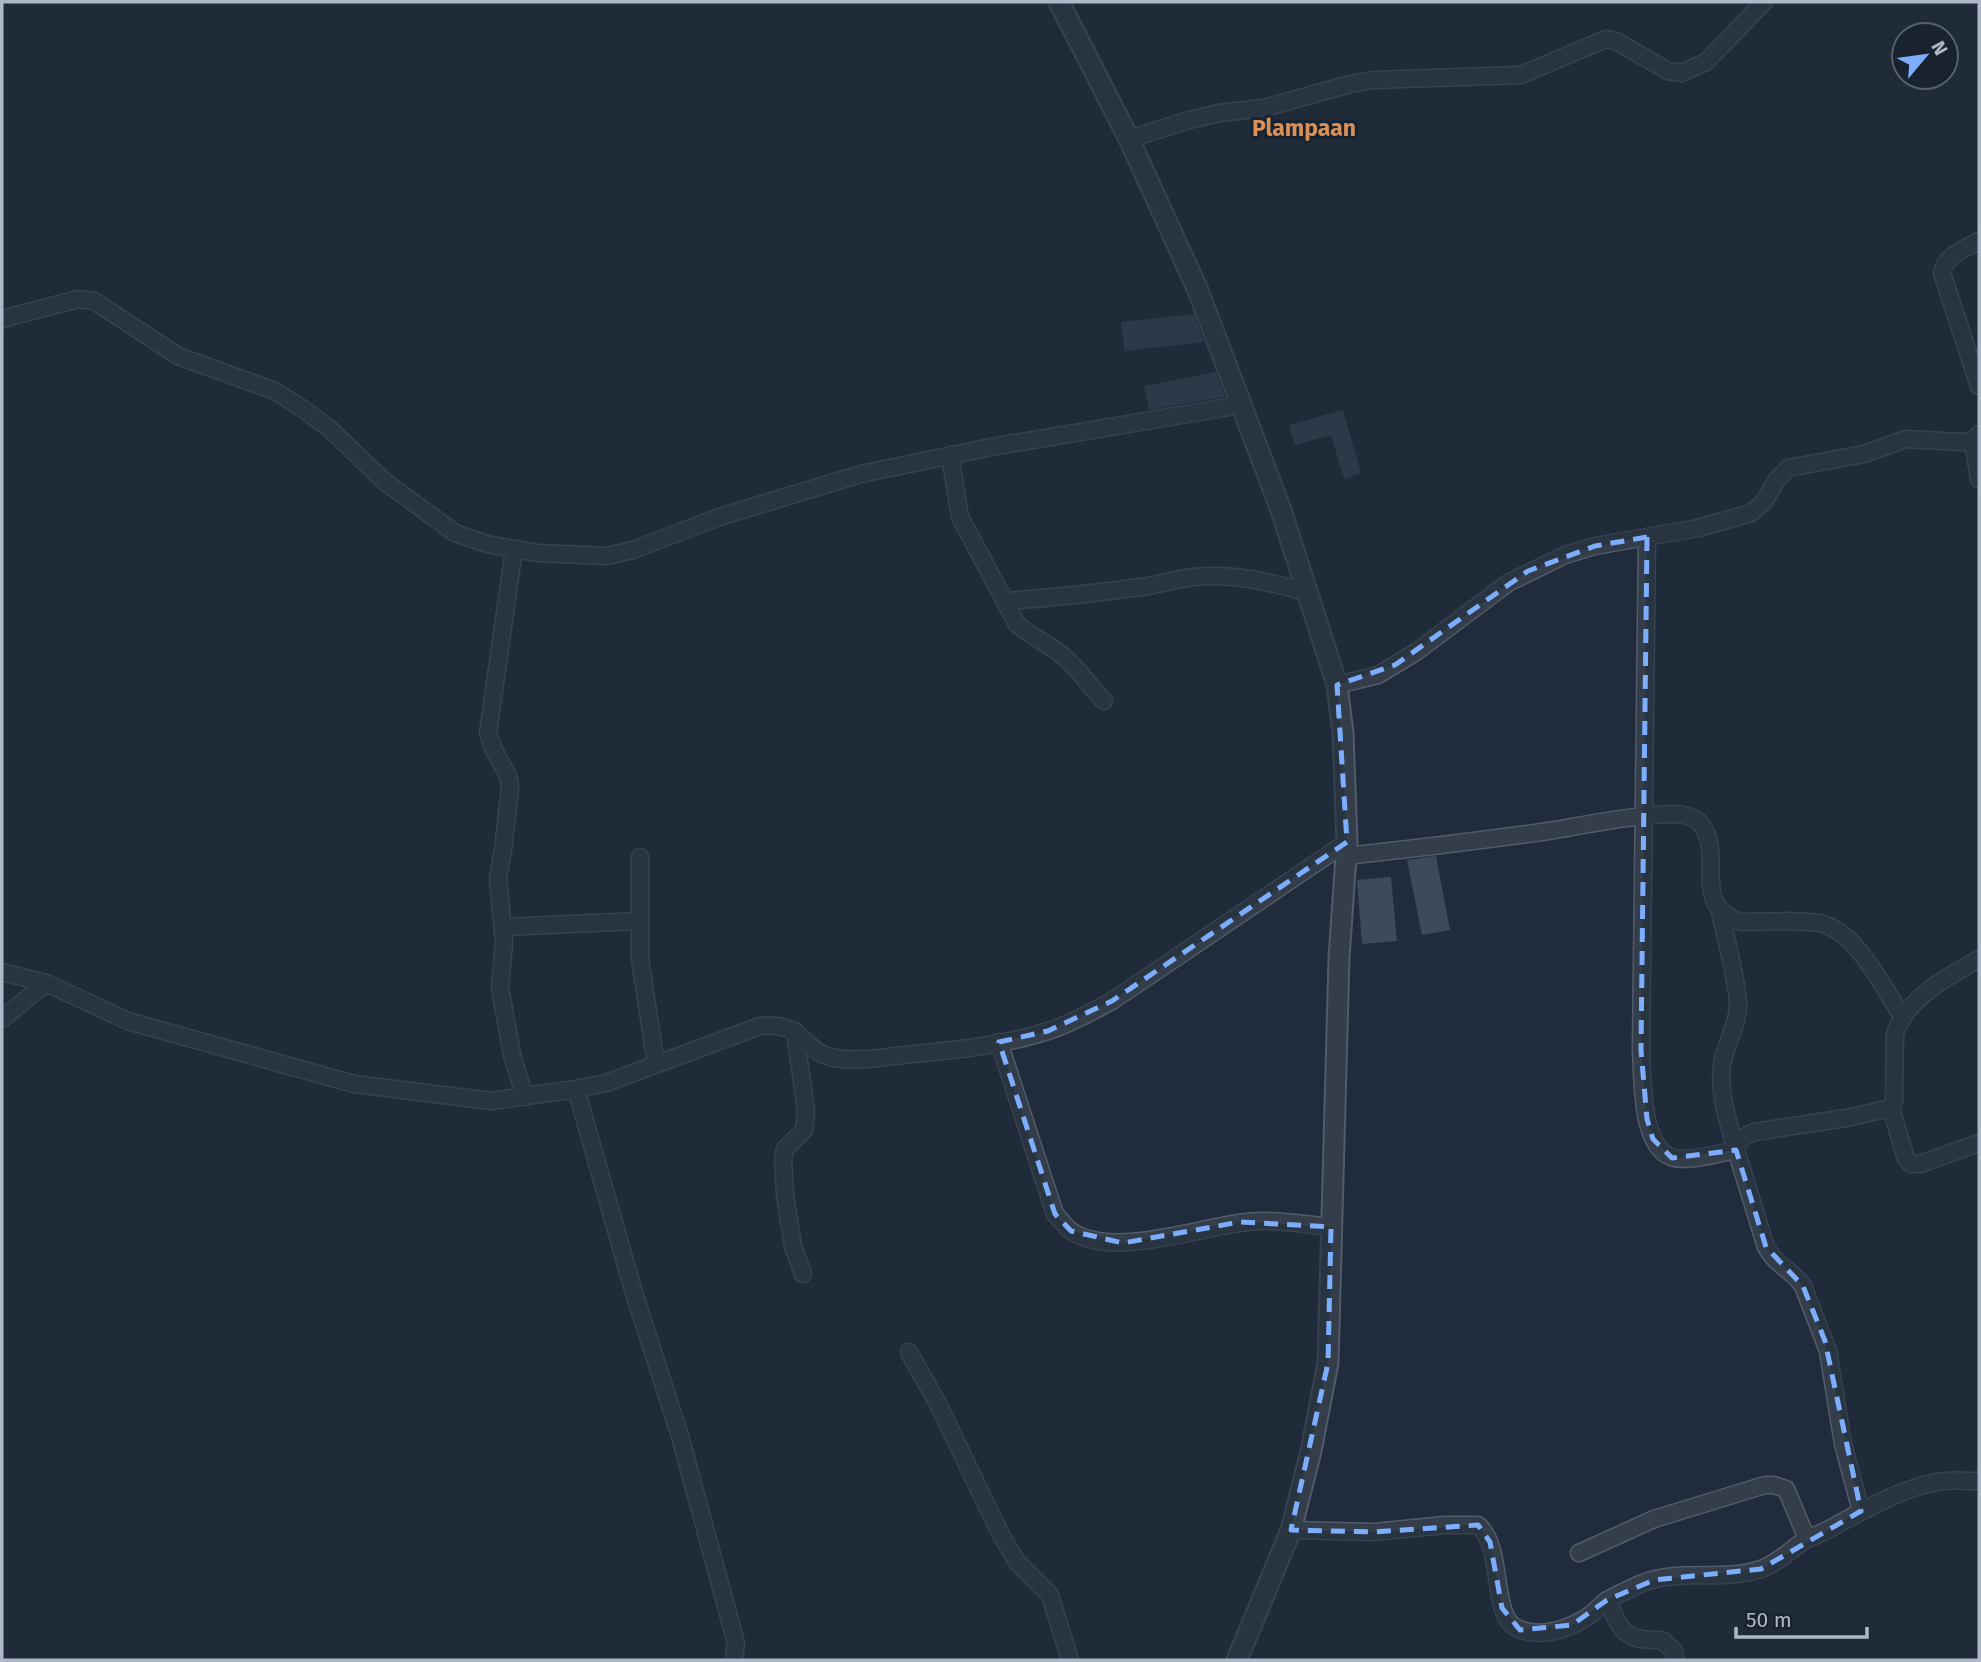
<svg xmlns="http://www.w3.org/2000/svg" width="1981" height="1662" font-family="'Fira Sans',sans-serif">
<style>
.building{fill:#3c4a5b}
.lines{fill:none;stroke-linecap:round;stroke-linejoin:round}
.minor-casing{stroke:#525b69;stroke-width:19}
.tertiary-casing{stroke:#525b69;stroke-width:23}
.minor{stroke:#343e4b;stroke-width:16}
.tertiary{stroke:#343e4b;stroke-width:19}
.marked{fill:none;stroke:#7daefe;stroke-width:5;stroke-dasharray:14 9;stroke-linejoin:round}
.labels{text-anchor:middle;stroke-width:6;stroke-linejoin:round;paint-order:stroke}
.quarter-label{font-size:23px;font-weight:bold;fill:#da9157;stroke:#192330}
</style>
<rect width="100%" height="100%" fill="#202c3b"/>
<!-- building -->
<g class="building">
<path d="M1194 314 1204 342 1125 351 1121 322Z"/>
<path d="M1216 372 1225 397 1149 410 1144 386Z"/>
<path d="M1343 410 1361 473 1344 479 1331 435 1295 445 1289 425Z"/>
<path d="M1436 856 1450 930 1422 935 1407 860Z"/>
<path d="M1391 877 1397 941 1362 944 1357 880Z"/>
</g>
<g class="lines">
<defs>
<g id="minor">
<path d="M1129 139 1189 120 1219 113 1264 108 1350 84 1373 80 1521 75 1606 39 1616 41 1668 71 1681 73 1706 62 1764 2"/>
<path d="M1979 241C1965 249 1945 255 1942 273L1979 386"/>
<path d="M2 319 78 299 94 301 178 356 275 391 303 409 331 430 384 481 455 533 487 544 537 553 607 556 633 550 719 517 861 474 991 447 1241 405"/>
<path d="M1973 441 1979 479"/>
<path d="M950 455 960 517 1017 624C1031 637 1048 643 1063 656 1078 668 1090 687 1104 701"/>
<path d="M1647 537 1641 1050C1643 1078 1640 1145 1671 1157 1685 1163 1720 1153 1736 1150 1729 1124 1718 1093 1722 1065 1725 1044 1739 1024 1738 1002 1736 975 1726 939 1720 912"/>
<path d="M514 549 488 733 494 750 508 776 510 787 503 850 498 878 504 943 500 987 512 1055 525 1097"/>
<path d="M1006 601C1051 598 1096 593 1141 587 1159 585 1176 579 1194 577 1231 573 1270 582 1306 592"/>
<path d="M1337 685 1378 675 1416 652 1508 583 1565 555 1595 546 1698 528 1751 513 1764 502 1776 481 1788 468 1864 454 1906 439 1962 442 1973 441 1979 434"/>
<path d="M1346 856C1411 849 1477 841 1542 832 1587 825 1634 814 1679 814 1685 815 1695 818 1699 822 1727 852 1688 906 1741 922 1762 922 1805 919 1823 924 1858 934 1883 988 1903 1017"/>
<path d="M640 857V959L656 1064"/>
<path d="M503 927 640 921"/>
<path d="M2 972 46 983 128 1021 354 1084 491 1101 576 1089 606 1083 760 1026C806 1021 802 1053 835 1058 858 1062 882 1057 905 1055 952 1050 1003 1046 1048 1031 1071 1024 1091 1012 1112 1001L1347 842"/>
<path d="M2 1019 46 983"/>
<path d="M795 1031 806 1111 804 1130 785 1149 783 1159 785 1195 793 1246 803 1274"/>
<path d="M999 1042 1055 1214C1060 1219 1065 1226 1070 1230 1108 1259 1195 1229 1239 1223 1270 1218 1300 1224 1331 1227"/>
<path d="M576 1089 634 1293 680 1436 736 1643 734 1660"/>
<path d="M1891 1108 1906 1159 1911 1164H1920L1979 1143"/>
<path d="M909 1352 938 1404 1001 1535 1017 1562 1050 1595 1070 1660"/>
<path d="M1861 1511 1843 1444 1828 1351 1803 1286C1792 1270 1775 1265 1766 1247L1736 1150 1740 1139 1754 1132 1846 1118 1891 1108 1894 1101 1895 1034C1906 998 1949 976 1979 959"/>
<path d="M1291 1530 1374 1532 1445 1525H1478C1504 1547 1491 1613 1515 1627 1537 1640 1570 1629 1590 1615 1596 1611 1600 1605 1606 1601 1616 1595 1629 1589 1640 1584 1677 1568 1722 1582 1761 1569 1778 1563 1790 1550 1805 1540 1813 1536 1822 1533 1829 1529 1863 1511 1899 1489 1937 1482 1951 1479 1965 1481 1979 1481"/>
<path d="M1579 1553 1654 1519 1765 1485H1774L1786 1489 1807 1539"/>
<path d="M1607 1600C1622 1632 1624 1641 1662 1640L1674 1651 1675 1660"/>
</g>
<path id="tertiary" d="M1059 2 1129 139 1197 288 1213 330 1281 510 1337 685 1343 733 1347 842 1339 958 1328 1363 1311 1451 1291 1530 1237 1660"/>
</defs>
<!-- minor casing -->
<use href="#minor" class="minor-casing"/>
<!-- tertiary casing -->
<use href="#tertiary" class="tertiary-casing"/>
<!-- minor -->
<use href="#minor" class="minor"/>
<!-- tertiary -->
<use href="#tertiary" class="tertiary"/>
</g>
<!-- marked area -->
<path d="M0 0H1981V1662H0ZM1647 537 1641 1050 1647 1119 1653 1139 1672 1158 1736 1150 1766 1247 1803 1286 1825 1341 1861 1511 1761 1569 1654 1580 1607 1600 1572 1625 1520 1630 1502 1608 1490 1542 1478 1525 1374 1532 1291 1530 1328 1363 1331 1227 1240 1222 1123 1243 1071 1231 1055 1214 999 1042 1048 1031 1112 1001 1347 842 1337 685 1395 665 1528 571 1595 546Z" fill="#202c3b" fill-opacity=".55" fill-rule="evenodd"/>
<path class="marked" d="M1647 537 1641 1050 1647 1119 1653 1139 1672 1158 1736 1150 1766 1247 1803 1286 1825 1341 1861 1511 1761 1569 1654 1580 1607 1600 1572 1625 1520 1630 1502 1608 1490 1542 1478 1525 1374 1532 1291 1530 1328 1363 1331 1227 1240 1222 1123 1243 1071 1231 1055 1214 999 1042 1048 1031 1112 1001 1347 842 1337 685 1395 665 1528 571 1595 546Z"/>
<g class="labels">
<!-- quarter labels -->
<g class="quarter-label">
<text x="1304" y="136">Plampaan</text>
</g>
</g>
<!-- border -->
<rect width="1981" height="1662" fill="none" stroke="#afb8c8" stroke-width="7"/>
<!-- north arrow -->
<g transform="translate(1925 56) rotate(61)"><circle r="33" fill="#192330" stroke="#555f6d" stroke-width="2"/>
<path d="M0-5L12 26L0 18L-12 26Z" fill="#7daefe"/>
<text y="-10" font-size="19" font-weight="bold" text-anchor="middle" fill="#afb8c8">N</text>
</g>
<!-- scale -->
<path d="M1736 1627v10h131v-10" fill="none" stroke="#afb8c8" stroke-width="3.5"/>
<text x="1746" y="1627" font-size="21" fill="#afb8c8" stroke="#192330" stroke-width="5" paint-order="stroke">50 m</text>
</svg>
